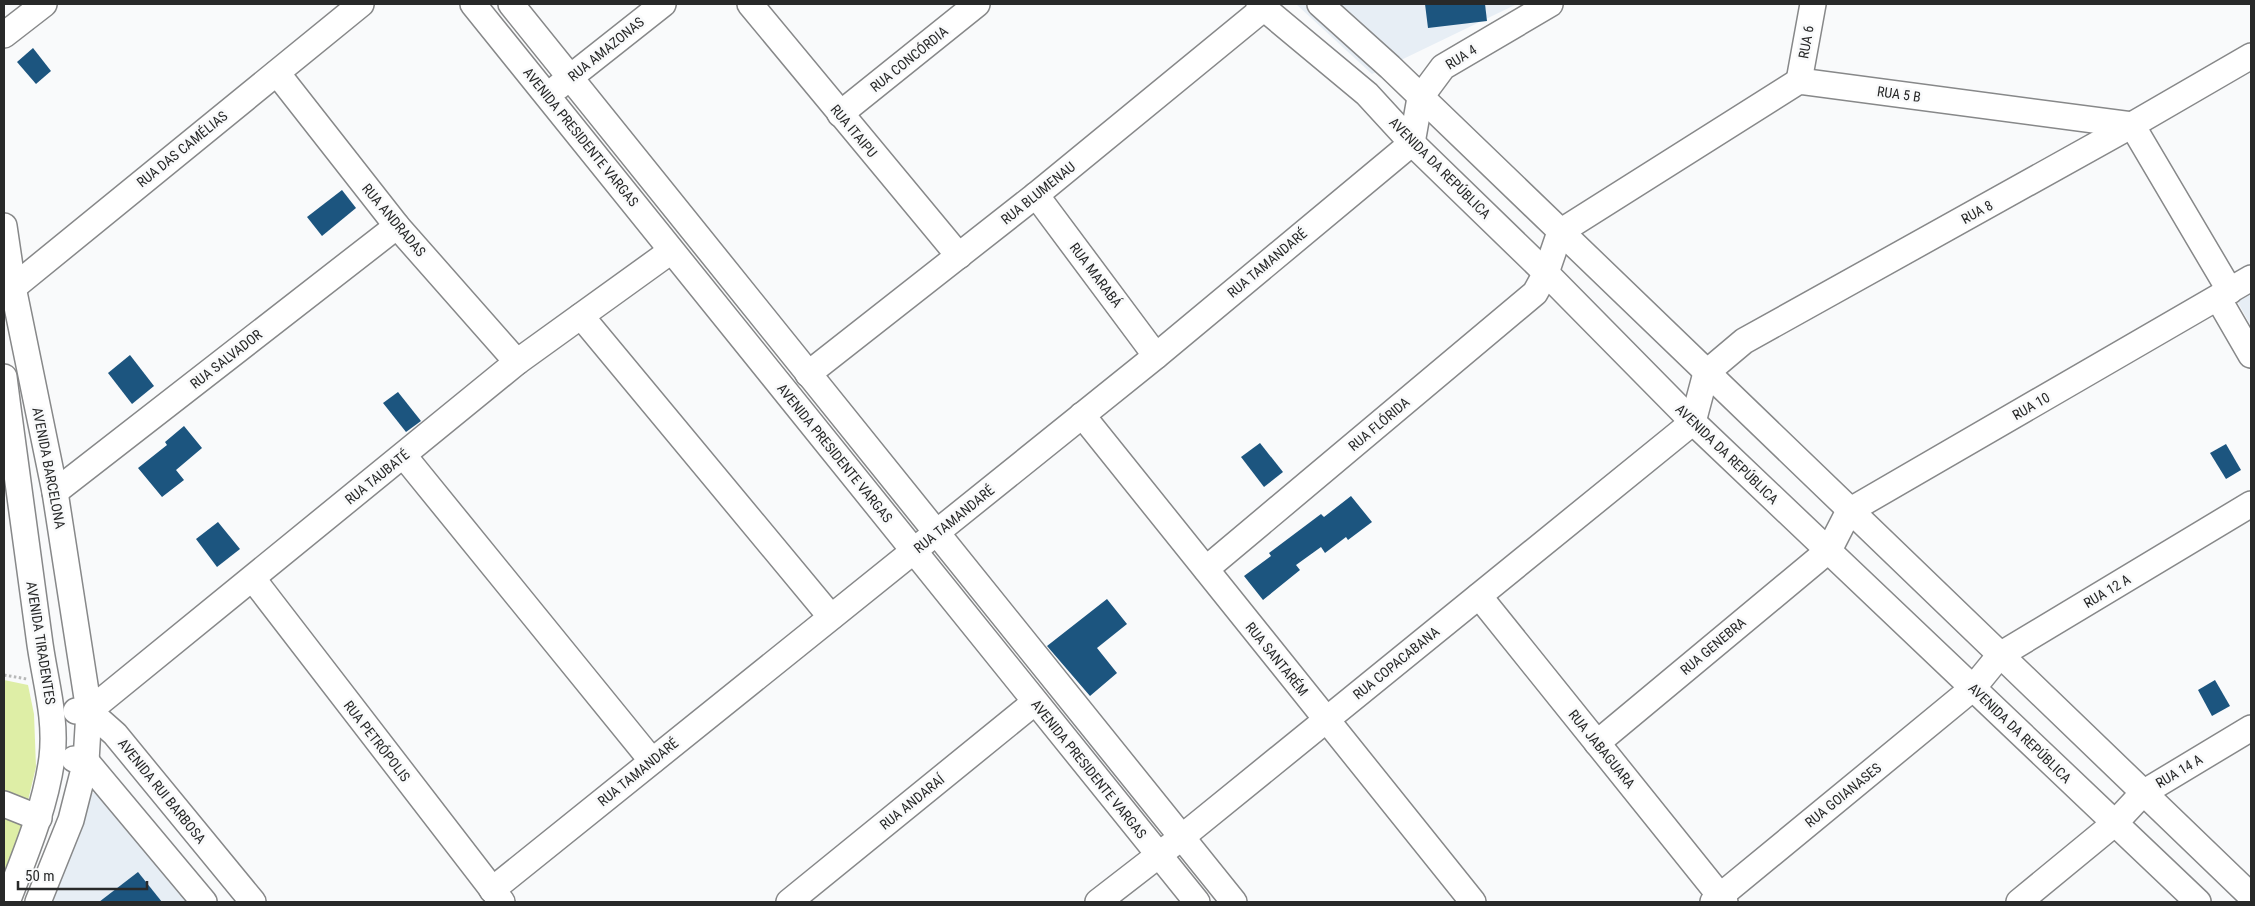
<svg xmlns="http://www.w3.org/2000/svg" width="2255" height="906" font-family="'Roboto Condensed',sans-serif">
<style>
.built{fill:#e7eef5}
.green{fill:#deeea6}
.building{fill:#1c557f}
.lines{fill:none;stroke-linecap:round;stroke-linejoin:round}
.minor-casing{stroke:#878889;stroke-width:28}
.path{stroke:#b7b8b8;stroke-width:3;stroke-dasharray:2.5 2.5;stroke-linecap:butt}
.minor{stroke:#fff;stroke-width:25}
.labels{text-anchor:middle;stroke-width:5;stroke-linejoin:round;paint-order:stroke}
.street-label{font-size:14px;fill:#282929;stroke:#f9fafb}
</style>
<rect width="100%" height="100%" fill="#f9fafb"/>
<!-- built -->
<g class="built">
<path d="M1296 4H1517L1372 74Z"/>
<path d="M2251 293V326L2237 301Z"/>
<path d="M103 792 197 902H46L87 800 92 793Z"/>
</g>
<!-- green -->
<path class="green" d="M4 680 28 685 34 714 36 767 21 830 4 872Z"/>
<!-- building -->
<g class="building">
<path d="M1425 4H1485L1487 21 1428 28Z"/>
<path d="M33 48 51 71 36 84 17 62Z"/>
<path d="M342 190 356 208 322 236 307 217Z"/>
<path d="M130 355 154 386 132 404 108 373Z"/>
<path d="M398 392 421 421 406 432 383 403Z"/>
<path d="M184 426 202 448 176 470 184 480 162 497 138 468 167 445 165 442Z"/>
<path d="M1260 443 1283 472 1264 487 1241 457Z"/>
<path d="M2226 444 2241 470 2226 479 2210 453Z"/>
<path d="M1351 496 1372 522 1348 540 1346 537 1325 553 1321 547 1296 565 1300 570 1263 600 1244 576 1271 556 1269 553 1321 514 1324 517Z"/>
<path d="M218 522 240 549 217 567 196 539Z"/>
<path d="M1107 599 1127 624 1097 648 1117 673 1090 696 1047 646Z"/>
<path d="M2215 680 2230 706 2212 716 2198 690Z"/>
<path d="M138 872 162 902H99Z"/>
</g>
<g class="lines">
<defs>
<g id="minor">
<path d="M473 4 1197 902"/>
<path d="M511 4 1234 902"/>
<path d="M750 4 959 256"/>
<path d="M1259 4 1367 94 1412 143 1546 273 1693 422 2198 902"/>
<path d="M1320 4 1390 67 2251 896"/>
<path d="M4 35 44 4"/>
<path d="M277 73 397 226 517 362"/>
<path d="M1799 81 1813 4"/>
<path d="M558 87 663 4"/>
<path d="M840 114 977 4"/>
<path d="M1412 143 1420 98 1443 67 1550 4"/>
<path d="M1036 195 1156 356"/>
<path d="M4 226 13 287 55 492 89 711 86 761 71 820 38 902"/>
<path d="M4 295 361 4"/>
<path d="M2218 298 2251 355"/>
<path d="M581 316 831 617"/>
<path d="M808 374 1036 195 1264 8"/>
<path d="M4 377C15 464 27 551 39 637 44 678 57 716 52 758 45 809 25 855 7 902"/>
<path d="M1082 415 1473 902"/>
<path d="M404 456 652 761"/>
<path d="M55 492 397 226"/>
<path d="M1206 569 1535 293 1546 273 1560 232 1799 81 2132 125 2230 291"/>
<path d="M253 579 502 902"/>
<path d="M1479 596 1725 902"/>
<path d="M76 711H89L115 734 253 902"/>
<path d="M89 711 517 362 671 251"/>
<path d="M1597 743 1829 550 1849 511 2251 278"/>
<path d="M74 759 86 761 204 902"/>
<path d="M4 804 39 818"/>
<path d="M492 890 1156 356 1412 143"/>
<path d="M789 902 1035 702"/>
<path d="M1098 902 1182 837 1693 422 1706 373 1744 341 2132 125 2251 56"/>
<path d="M1713 902 1973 688 2000 655 2251 504"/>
<path d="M2019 902 2115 823 2143 793 2251 728"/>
</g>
</defs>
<!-- minor casing -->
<use href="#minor" class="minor-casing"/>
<!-- path -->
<path class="path" d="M4 675 27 679"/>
<!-- minor -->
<use href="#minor" class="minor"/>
</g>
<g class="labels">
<!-- street labels -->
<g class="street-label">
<text transform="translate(1806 42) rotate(-80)" y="5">RUA 6</text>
<text transform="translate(606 49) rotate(-39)" y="5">RUA AMAZONAS</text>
<text transform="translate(1461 57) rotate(-32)" y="5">RUA 4</text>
<text transform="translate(909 59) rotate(-39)" y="5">RUA CONCÓRDIA</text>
<text transform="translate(1899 94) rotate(8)" y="5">RUA 5 B</text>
<text transform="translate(854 131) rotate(50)" y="5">RUA ITAIPU</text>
<text transform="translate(581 137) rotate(51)" y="5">AVENIDA PRESIDENTE VARGAS</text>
<text transform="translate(182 149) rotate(-39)" y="5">RUA DAS CAMÉLIAS</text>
<text transform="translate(1440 168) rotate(45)" y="5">AVENIDA DA REPÚBLICA</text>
<text transform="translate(1038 193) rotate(-39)" y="5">RUA BLUMENAU</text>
<text transform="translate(1977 212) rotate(-29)" y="5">RUA 8</text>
<text transform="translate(394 220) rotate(50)" y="5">RUA ANDRADAS</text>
<text transform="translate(1267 263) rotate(-40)" y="5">RUA TAMANDARÉ</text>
<text transform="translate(1096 275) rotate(53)" y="5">RUA MARABÁ</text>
<text transform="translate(226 359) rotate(-38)" y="5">RUA SALVADOR</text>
<text transform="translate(2031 406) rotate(-30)" y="5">RUA 10</text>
<text transform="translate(1379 424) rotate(-40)" y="5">RUA FLÓRIDA</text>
<text transform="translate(835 453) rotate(51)" y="5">AVENIDA PRESIDENTE VARGAS</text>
<text transform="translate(1727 454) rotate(44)" y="5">AVENIDA DA REPÚBLICA</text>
<text transform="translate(49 468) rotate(79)" y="5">AVENIDA BARCELONA</text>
<text transform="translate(377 477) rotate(-39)" y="5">RUA TAUBATÉ</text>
<text transform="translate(954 519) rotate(-39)" y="5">RUA TAMANDARÉ</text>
<text transform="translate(2107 591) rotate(-31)" y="5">RUA 12 A</text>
<text transform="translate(41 643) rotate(81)" y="5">AVENIDA TIRADENTES</text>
<text transform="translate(1713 646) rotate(-40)" y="5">RUA GENEBRA</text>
<text transform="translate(1277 659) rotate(51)" y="5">RUA SANTARÉM</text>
<text transform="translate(1396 663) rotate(-39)" y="5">RUA COPACABANA</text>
<text transform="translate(2020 733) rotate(44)" y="5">AVENIDA DA REPÚBLICA</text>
<text transform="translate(377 741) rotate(52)" y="5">RUA PETRÓPOLIS</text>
<text transform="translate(1602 749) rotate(51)" y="5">RUA JABAGUARA</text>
<text transform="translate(1089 769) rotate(51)" y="5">AVENIDA PRESIDENTE VARGAS</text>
<text transform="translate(2179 771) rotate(-31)" y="5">RUA 14 A</text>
<text transform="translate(638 772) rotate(-39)" y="5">RUA TAMANDARÉ</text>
<text transform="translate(162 791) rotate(51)" y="5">AVENIDA RUI BARBOSA</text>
<text transform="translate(1843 795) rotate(-39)" y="5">RUA GOIANASES</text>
<text transform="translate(912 802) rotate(-39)" y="5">RUA ANDARAÍ</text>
</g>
</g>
<!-- border -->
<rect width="2255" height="906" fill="none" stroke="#282929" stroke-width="10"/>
<!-- scale -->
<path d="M18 881v8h129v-8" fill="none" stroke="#282929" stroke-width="2.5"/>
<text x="25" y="881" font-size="15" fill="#282929" stroke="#f9fafb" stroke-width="4" paint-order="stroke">50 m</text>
</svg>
